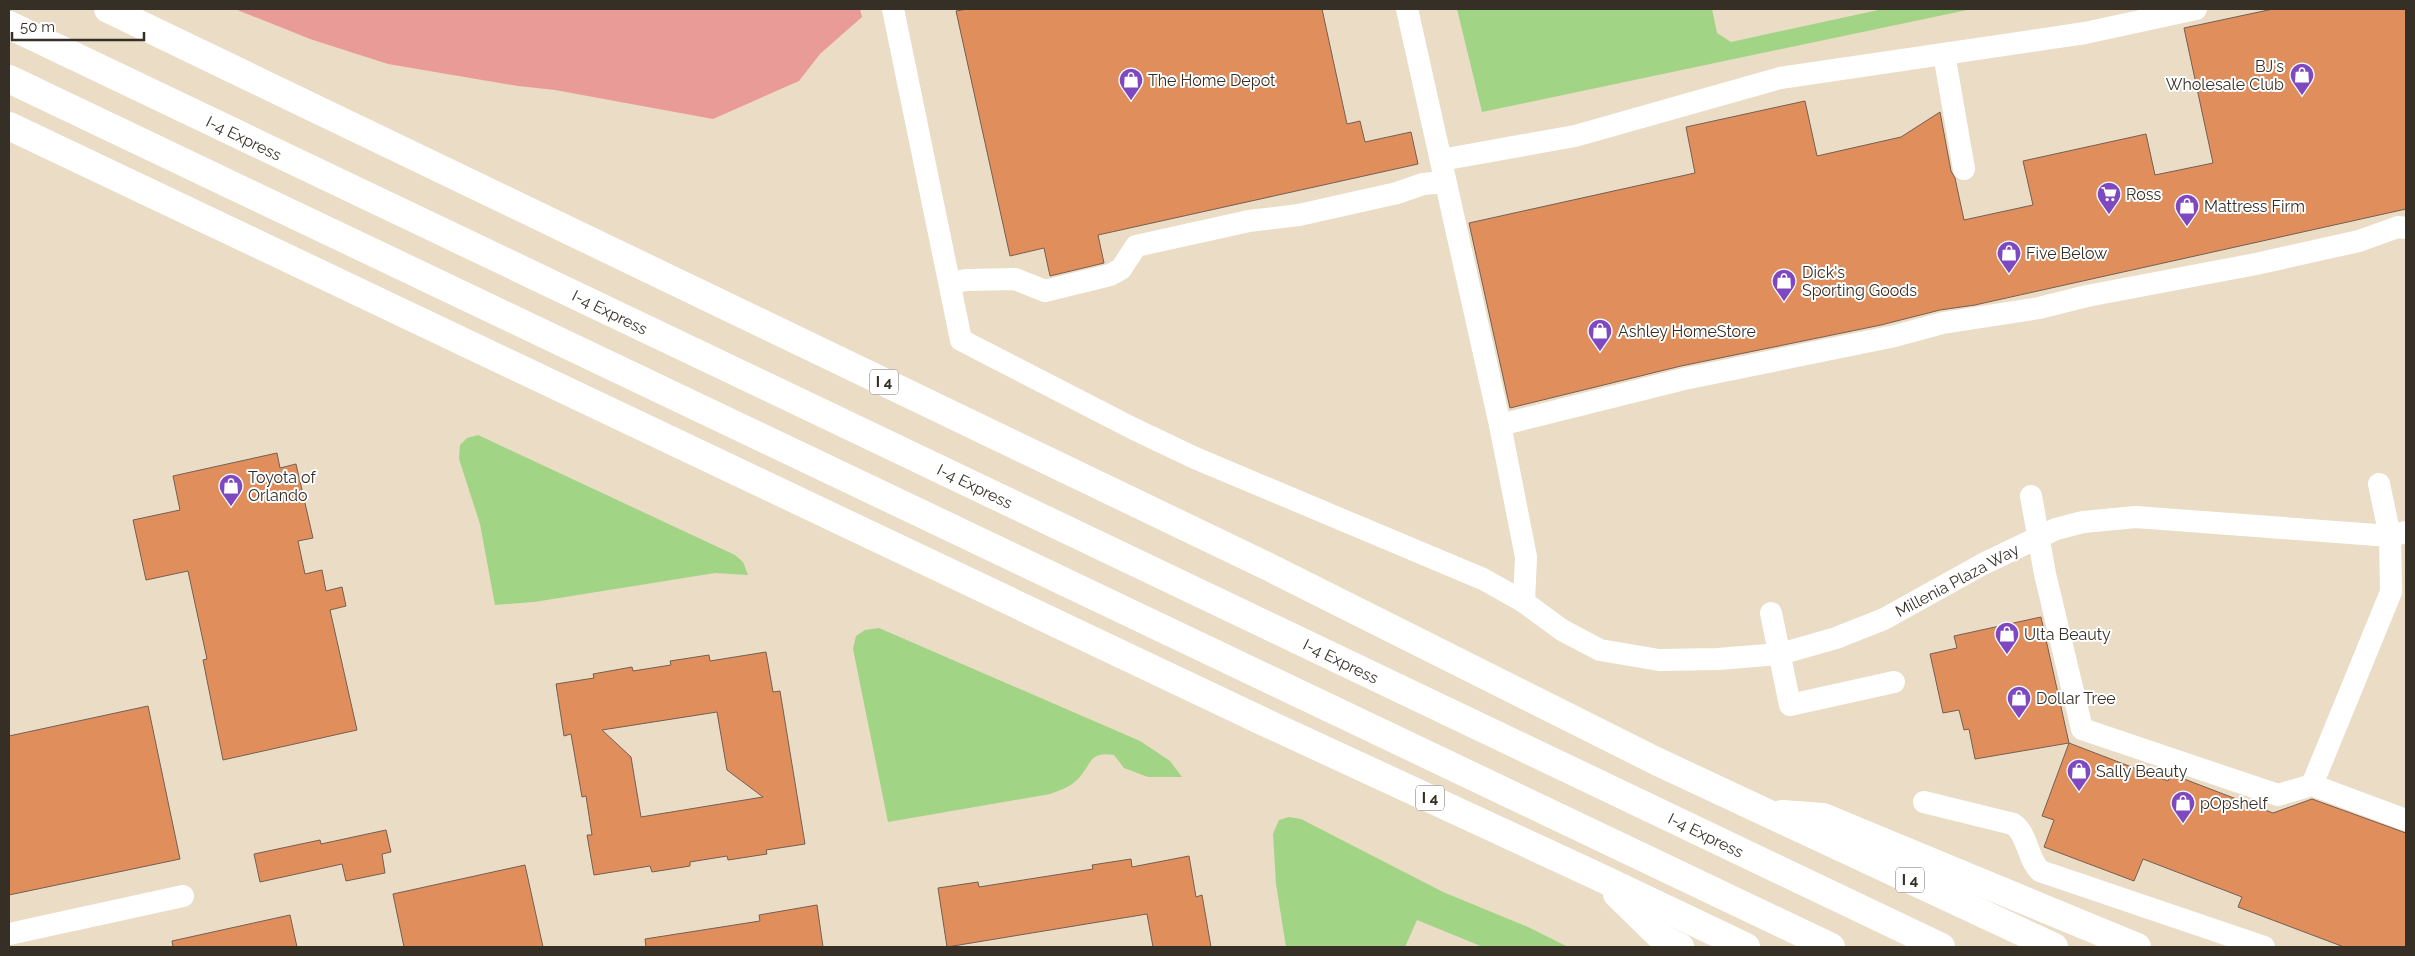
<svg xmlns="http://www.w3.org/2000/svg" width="2415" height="956" font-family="Raleway,sans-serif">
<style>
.green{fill:#e99c97}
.water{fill:#a2d485}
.building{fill:#df8e5c;stroke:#755f52;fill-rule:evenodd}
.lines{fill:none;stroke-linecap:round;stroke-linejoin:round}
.minor{stroke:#fff;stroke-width:22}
.highway{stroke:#fff;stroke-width:28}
.labels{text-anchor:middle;stroke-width:4;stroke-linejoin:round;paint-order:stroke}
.shield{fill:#fff;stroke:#726d67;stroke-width:1}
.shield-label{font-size:15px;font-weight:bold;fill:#352f26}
.poi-label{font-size:16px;fill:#352f26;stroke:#fff;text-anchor:start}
.street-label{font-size:16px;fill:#352f26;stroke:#fff}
</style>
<rect width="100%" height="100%" fill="#ebdcc5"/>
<!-- green -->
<path class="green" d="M235 9H860L862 17 820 54 799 81 713 119 555 90 518 86 388 64 310 39Z"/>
<!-- water -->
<g class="water">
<path d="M1457 9H1712L1717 33 1731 42 1883 9H1972L1482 112Z"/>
<path d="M478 435 735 555 743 562 748 575 715 573 534 602 495 605 480 524 459 459 460 445 467 438Z"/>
<path d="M879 628 1140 741 1170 761 1182 777H1148L1124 768 1114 755C1089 751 1092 764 1078 779 1070 787 1061 790 1050 794L888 822 853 649 856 636 865 630Z"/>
<path d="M1289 817 1301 819 1443 892 1528 927 1568 947H1483L1417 920 1405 947H1286L1276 884 1273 834 1279 820Z"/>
</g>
<!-- building -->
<g class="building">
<path d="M967 9H1322L1347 124 1360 121 1365 142 1411 132 1418 164 1098 235 1104 263 1050 276 1044 248 1010 256 956 11Z"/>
<path d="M2273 9H2406V209L1975 305 1940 310 1881 325 1681 366 1510 408 1469 223 1695 173 1686 127 1805 101 1817 156 1901 137 1940 112 1951 171 1955 178 1964 220 2033 205 2023 161 2146 134 2155 175 2213 163 2184 28Z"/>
<path d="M277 453 280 468 296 464 313 538 298 541 305 574 322 570 326 591 342 587 346 606 330 610 357 730 223 760 203 660 207 659 188 571 146 580 133 520 180 510 173 476Z"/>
<path d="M2041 617 2069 743 1975 759 1969 729 1964 730 1959 710 1943 713 1930 654 1957 648 1954 636Z"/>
<path d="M766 652 773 692 780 691 805 844 766 850 767 854 728 860 727 856 690 862V866L652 872 650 866 594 875 587 835H592L586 796 582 797 571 734 564 736 556 684 594 678 593 674 632 667 633 671 671 665 670 661 709 655 710 661ZM717 712 727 770 763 797 641 817 631 757 602 730Z"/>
<path d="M148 706 180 859 9 895V736Z"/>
<path d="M2069 743 2168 781 2171 774 2273 813 2312 799 2406 833V947H2344L2238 907 2242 897 2143 859 2134 881 2044 847 2054 820 2042 816Z"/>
<path d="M386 830 391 852 382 854 385 873 346 881 342 864 260 882 254 854 320 840 321 844Z"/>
<path d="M1189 856 1196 897 1202 895 1211 947H1153L1147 914 947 947 938 888 978 882 979 887 1093 869 1092 865 1131 859 1132 867Z"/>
<path d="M525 865 543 947H404L393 894Z"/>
<path d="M817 905 823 947H646L645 939 760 921 759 915Z"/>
<path d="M290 915 297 947H173L172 941Z"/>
</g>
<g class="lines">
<!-- minor -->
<g class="minor">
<path d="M893 9 961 340 1134 429 1195 458 1483 579 1524 602 1562 630 1600 650 1659 660 1718 659 1780 654 1836 638 1884 619 1983 564 2056 529 2083 522 2136 517 2390 536 2406 532"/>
<path d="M1407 9 1500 425 1526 557 1524 602"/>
<path d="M1944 54 1964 169"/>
<path d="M1441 160 1575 136 1780 78 2085 33 2196 9"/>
<path d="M950 283 966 280 1015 279 1045 291 1110 275 1121 269 1136 246 1249 221 1299 215 1397 193 1423 184 1445 182"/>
<path d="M1500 425 1684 379 1895 336 1943 323 2039 308 2087 296 2256 264 2359 241 2398 227 2406 228"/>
<path d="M2031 496 2045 574 2082 729 2278 795 2312 785 2406 820"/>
<path d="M1771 613 1790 705 1894 682"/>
<path d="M2312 785 2391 592 2390 536 2379 484"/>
<path d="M1924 802 2013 824C2028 834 2027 858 2040 871L2264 947"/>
<path d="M9 934 183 896"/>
</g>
<!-- highway -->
<g class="highway">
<path d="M108 9 1275 570 1656 761 2054 947"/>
<path d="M9 25 1941 947"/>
<path d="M9 79 1831 947"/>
<path d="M9 126 1260 720 1599 877 1746 947"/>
<path d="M1782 814 1823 817 2137 947"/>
<path d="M1617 894 1662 938 1680 947"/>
</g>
</g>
<!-- icons -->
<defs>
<symbol id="shop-pin" viewBox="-11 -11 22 30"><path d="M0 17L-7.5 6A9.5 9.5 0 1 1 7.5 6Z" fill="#7e48c0" stroke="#fff"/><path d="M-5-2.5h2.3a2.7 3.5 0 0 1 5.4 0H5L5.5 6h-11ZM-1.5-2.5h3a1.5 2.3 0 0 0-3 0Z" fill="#fff"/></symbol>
<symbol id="supermarket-pin" viewBox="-11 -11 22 30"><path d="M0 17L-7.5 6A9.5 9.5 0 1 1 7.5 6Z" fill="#7e48c0" stroke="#fff"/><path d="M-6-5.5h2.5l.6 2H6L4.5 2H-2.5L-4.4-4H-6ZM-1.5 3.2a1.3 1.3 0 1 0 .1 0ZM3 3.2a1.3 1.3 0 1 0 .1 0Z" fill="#fff"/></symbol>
</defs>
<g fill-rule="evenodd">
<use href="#shop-pin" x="2288" y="61" width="28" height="38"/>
<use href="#shop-pin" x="1117" y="66" width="28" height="38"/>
<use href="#supermarket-pin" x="2095" y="180" width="28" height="38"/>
<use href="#shop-pin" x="2173" y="192" width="28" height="38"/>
<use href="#shop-pin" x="1995" y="239" width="28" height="38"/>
<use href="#shop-pin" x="1770" y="267" width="28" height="38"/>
<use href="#shop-pin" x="1586" y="317" width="28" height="38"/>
<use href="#shop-pin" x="217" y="472" width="28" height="38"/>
<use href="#shop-pin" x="1993" y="620" width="28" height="38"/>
<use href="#shop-pin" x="2005" y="684" width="28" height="38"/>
<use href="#shop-pin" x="2065" y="757" width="28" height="38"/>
<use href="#shop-pin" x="2169" y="789" width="28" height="38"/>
</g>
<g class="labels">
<!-- shield labels -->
<g class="shield">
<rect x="870" y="369.5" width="28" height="25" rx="4"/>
<rect x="1416" y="785.5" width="28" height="25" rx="4"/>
<rect x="1896" y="867.5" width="28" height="25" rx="4"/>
</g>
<g class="shield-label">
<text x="884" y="387">I 4</text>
<text x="1430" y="803">I 4</text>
<text x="1910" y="885">I 4</text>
</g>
<!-- poi labels -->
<g class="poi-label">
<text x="2284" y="72" text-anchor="end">BJ's<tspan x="2284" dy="18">Wholesale Club</tspan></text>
<text x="1148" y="86">The Home Depot</text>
<text x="2126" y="200">Ross</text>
<text x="2204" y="212">Mattress Firm</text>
<text x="2026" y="259">Five Below</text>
<text x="1802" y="278">Dick's<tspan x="1802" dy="18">Sporting Goods</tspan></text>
<text x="1618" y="337">Ashley HomeStore</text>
<text x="248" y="483">Toyota of<tspan x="248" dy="18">Orlando</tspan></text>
<text x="2024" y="640">Ulta Beauty</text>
<text x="2036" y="704">Dollar Tree</text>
<text x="2096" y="777">Sally Beauty</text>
<text x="2200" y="809">pOpshelf</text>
</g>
<!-- street labels -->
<g class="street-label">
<text transform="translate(244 138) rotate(26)" y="6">I-4 Express</text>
<text transform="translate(610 312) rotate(26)" y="6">I-4 Express</text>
<text transform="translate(975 486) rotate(26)" y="6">I-4 Express</text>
<text transform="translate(1957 580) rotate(-28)" y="6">Millenia Plaza Way</text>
<text transform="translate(1341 661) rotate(26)" y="6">I-4 Express</text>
<text transform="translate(1706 835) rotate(26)" y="6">I-4 Express</text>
</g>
</g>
<!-- border -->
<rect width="2415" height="956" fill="none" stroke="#352f26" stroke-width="20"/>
<!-- scale -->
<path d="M12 32v8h132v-8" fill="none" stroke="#352f26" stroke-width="2.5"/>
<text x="20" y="32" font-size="15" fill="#352f26" stroke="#ffffff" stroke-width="4" paint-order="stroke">50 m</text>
</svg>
